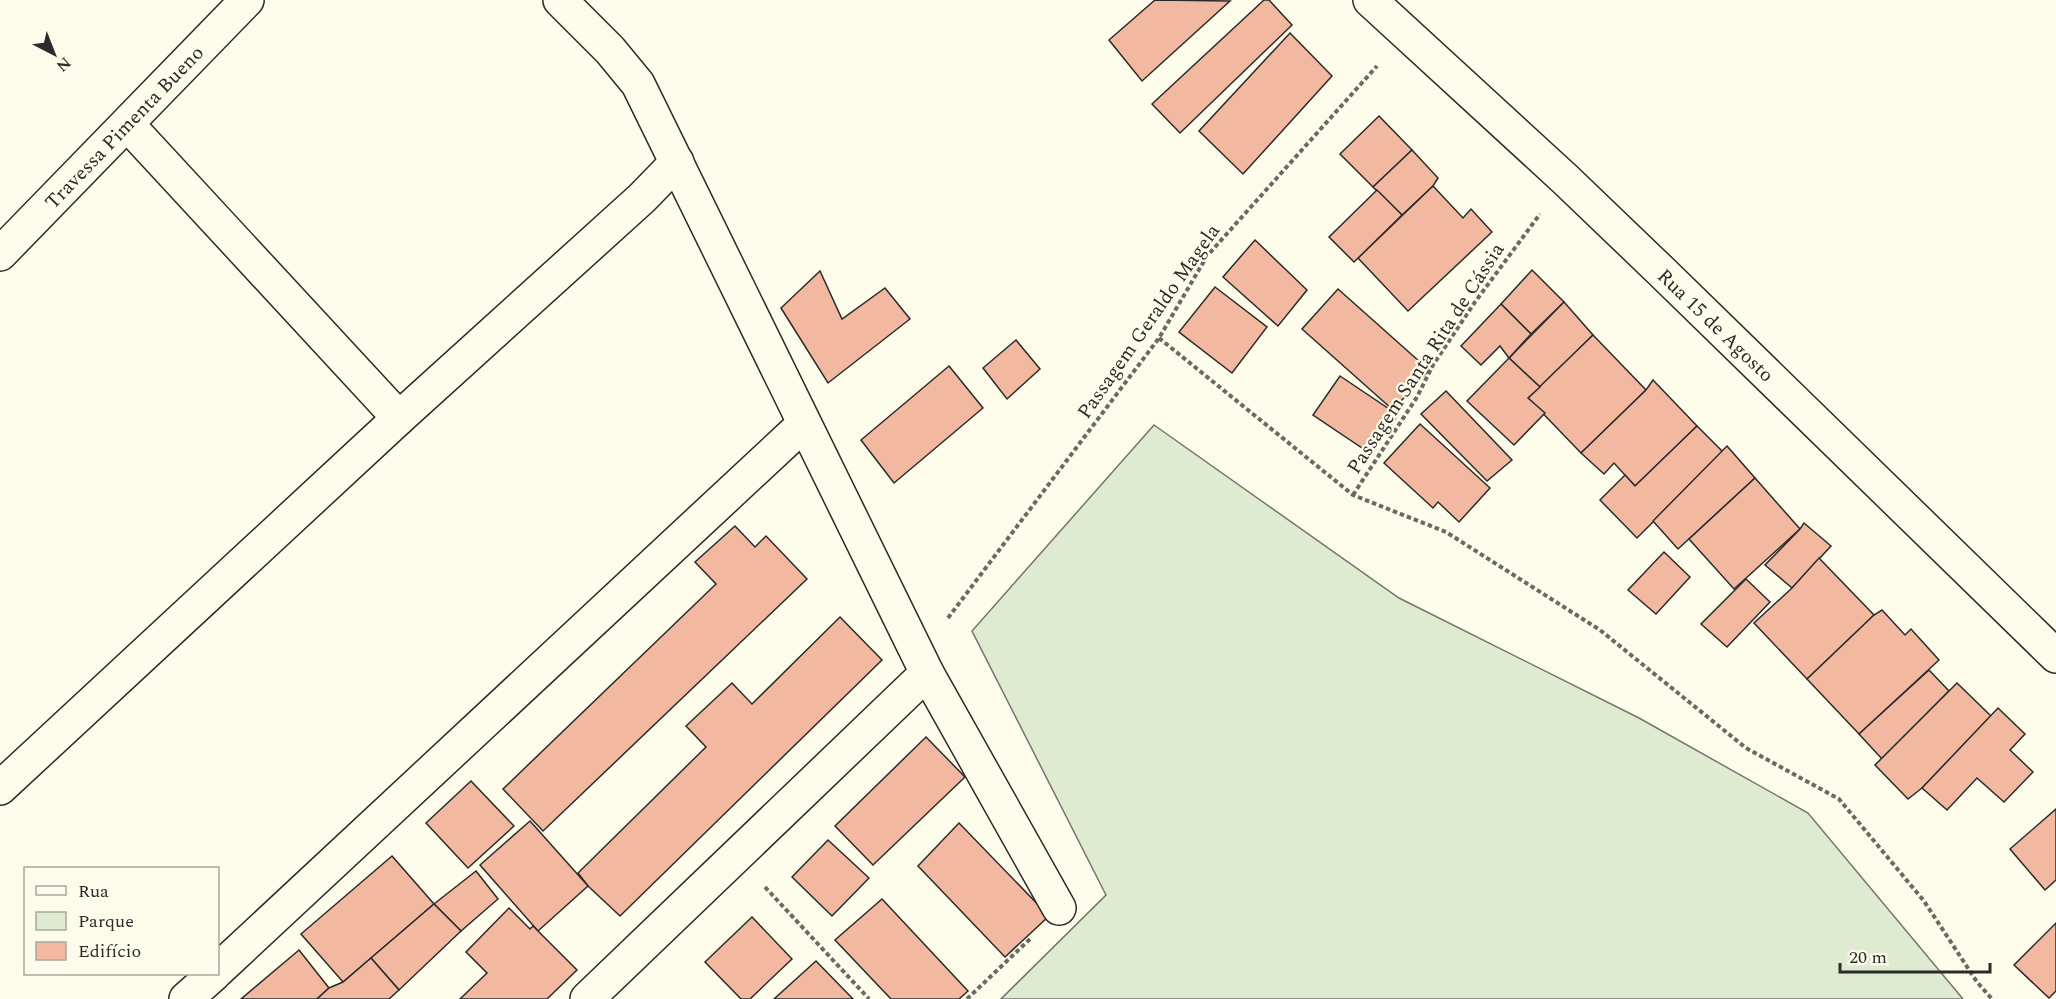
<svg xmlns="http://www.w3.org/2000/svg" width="2056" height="999" font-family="Spectral,serif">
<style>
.green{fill:#deebd1;stroke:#74746e;stroke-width:1.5}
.building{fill:#f2b8a0;stroke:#2b2b2b;stroke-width:1.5}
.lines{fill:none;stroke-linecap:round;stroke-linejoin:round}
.minor-casing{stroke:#2b2b2b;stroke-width:36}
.path{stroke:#6a6964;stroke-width:4;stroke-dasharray:4.5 3;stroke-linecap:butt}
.minor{stroke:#fdfbea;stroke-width:33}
.labels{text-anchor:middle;stroke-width:4.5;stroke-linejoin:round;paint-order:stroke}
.street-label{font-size:20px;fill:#2b2b2b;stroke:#fdfbea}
</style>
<rect width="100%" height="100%" fill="#fdfbea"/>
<!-- green -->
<path class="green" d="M1154 425 1399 598 1639 718 1808 813 1963 999H1001L1106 895 972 631Z"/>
<!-- building -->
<g class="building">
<path d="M1155 0 1230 1 1142 81 1109 40Z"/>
<path d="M1264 0H1269L1292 25 1180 133 1152 104Z"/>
<path d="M1290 33 1332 76 1243 174 1199 131Z"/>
<path d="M1379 116 1412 150 1373 187 1340 154Z"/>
<path d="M1412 150 1438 178 1433 186 1402 215 1373 187Z"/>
<path d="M1433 186 1463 218 1471 209 1492 232 1408 311 1358 258Z"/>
<path d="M1377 190 1402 215 1354 262 1329 237Z"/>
<path d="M1255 240 1307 290 1278 326 1223 277Z"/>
<path d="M1532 270 1564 302 1531 334 1501 304Z"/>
<path d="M820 271 842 319 885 288 910 319 828 383 781 308Z"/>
<path d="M1215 287 1267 327 1232 373 1179 332Z"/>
<path d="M1338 289 1429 370 1393 410 1302 329Z"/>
<path d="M1564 302 1593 335 1540 387 1509 358Z"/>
<path d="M1501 304 1531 334 1509 358 1500 346 1481 365 1461 346Z"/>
<path d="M1593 335 1646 390 1581 453 1528 398Z"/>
<path d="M1016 340 1040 369 1007 399 983 368Z"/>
<path d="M1509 358 1540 387 1528 398 1545 413 1514 445 1467 401Z"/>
<path d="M949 366 983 408 894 483 861 440Z"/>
<path d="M1340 376 1398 415 1371 454 1313 415Z"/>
<path d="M1653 380 1697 426 1635 486 1614 463 1604 474 1581 453 1646 390Z"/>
<path d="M1446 391 1512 460 1487 481 1421 414Z"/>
<path d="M1420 424 1490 488 1459 522 1438 502 1433 508 1384 463Z"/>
<path d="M1697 426 1723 452 1637 538 1600 500 1625 475 1635 486Z"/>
<path d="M1727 446 1755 478 1678 549 1653 521Z"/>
<path d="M1755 478 1800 529 1734 589 1689 539Z"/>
<path d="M1804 523 1831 546 1792 588 1765 565 1800 529Z"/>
<path d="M735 526 755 547 766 536 807 579 543 831 503 789 716 584 695 562Z"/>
<path d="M1664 552 1690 577 1656 614 1628 590Z"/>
<path d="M1819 558 1874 615 1807 679 1754 623 1792 588Z"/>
<path d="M1746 579 1770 602 1727 647 1701 624Z"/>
<path d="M1882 610 1905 635 1911 629 1939 660 1859 734 1807 679 1874 615Z"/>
<path d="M840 617 882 660 620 916 588 886 578 873 706 747 686 726 732 683 752 704Z"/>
<path d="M1929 670 1949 691 1882 759 1859 734Z"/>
<path d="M1957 683 1991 716 1922 788 1908 799 1875 765Z"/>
<path d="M1998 708 2025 734 2010 750 2033 772 2004 802 1977 778 1947 810 1922 788Z"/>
<path d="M926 737 965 777 873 865 835 826Z"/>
<path d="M471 781 514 826 468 868 426 823Z"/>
<path d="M2056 809V880L2045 890 2010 849Z"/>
<path d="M530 821 588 886 538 931 480 865Z"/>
<path d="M959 823 1049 916 1005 957 918 866Z"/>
<path d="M828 840 869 878 832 916 792 877Z"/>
<path d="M392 856 434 904 343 982 301 934Z"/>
<path d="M476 871 498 899 461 931 434 904Z"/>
<path d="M882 899 968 991 959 999H891L835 940Z"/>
<path d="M434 904 461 931 399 990 371 958Z"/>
<path d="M509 908 530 929 533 926 577 970 547 999H460L487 973 466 952Z"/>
<path d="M752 917 792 959 750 999H741L705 962Z"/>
<path d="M2056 923V991L2049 998 2014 965Z"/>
<path d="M299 950 329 988 317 999H241Z"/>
<path d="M371 958 399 990 389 999H317L329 988 343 982Z"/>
<path d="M816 961 853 999H774Z"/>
</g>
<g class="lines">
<defs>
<g id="minor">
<path d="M560 0 610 50 638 84 927 673 1059 908"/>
<path d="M1370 0 1565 179 1662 272 2056 656"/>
<path d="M128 125 399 418"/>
<path d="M0 254 247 0"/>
<path d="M0 788 399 418 642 198 677 162"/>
<path d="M218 970 804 424"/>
<path d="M186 999 214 974"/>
<path d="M587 999 927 673"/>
</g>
</defs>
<!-- minor casing -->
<use href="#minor" class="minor-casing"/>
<!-- path -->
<g class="path">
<path d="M1159 338 1353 495 1446 532 1600 630 1746 748 1839 799 1924 901 1977 982 1992 999"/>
<path d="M1353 495 1417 397 1433 365 1475 302 1540 214"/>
<path d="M948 618 1159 338 1207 256 1377 66"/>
<path d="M765 887 869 999"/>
<path d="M967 999 1031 938"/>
</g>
<!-- minor -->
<use href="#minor" class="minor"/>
</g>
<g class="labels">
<!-- street labels -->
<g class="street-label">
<text transform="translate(124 127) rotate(-46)" y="7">Travessa Pimenta Bueno</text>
<text transform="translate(1148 321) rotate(-55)" y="7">Passagem Geraldo Magela</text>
<text transform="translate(1716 325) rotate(44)" y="7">Rua 15 de Agosto</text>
<text transform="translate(1425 358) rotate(-57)" y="7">Passagem Santa Rita de Cássia</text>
</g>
</g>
<!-- legend -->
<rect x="24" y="867" width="195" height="108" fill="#fdfbea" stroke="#a9a89e" stroke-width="1.5"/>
<rect x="36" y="886" width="30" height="9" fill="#fdfbea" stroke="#a9a89e" stroke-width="1.5"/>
<text x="78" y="897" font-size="18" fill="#2b2b2b">Rua</text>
<rect x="36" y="912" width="30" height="18" fill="#deebd1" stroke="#a9a89e" stroke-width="1.5"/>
<text x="78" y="927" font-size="18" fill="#2b2b2b">Parque</text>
<rect x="36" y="942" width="30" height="18" fill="#f2b8a0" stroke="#a9a89e" stroke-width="1.5"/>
<text x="78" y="957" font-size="18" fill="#2b2b2b">Edifício</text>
<!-- north arrow -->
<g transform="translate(54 54) rotate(138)" stroke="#fdfbea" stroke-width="4.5" paint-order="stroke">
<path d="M0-4.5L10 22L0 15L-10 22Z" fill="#2b2b2b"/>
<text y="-9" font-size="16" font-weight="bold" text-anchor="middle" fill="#2b2b2b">N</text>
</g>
<!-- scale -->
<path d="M1840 963v9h150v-9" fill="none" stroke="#2b2b2b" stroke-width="3"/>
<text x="1849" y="963" font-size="18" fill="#2b2b2b" stroke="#fdfbea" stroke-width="4.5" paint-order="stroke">20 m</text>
</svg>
